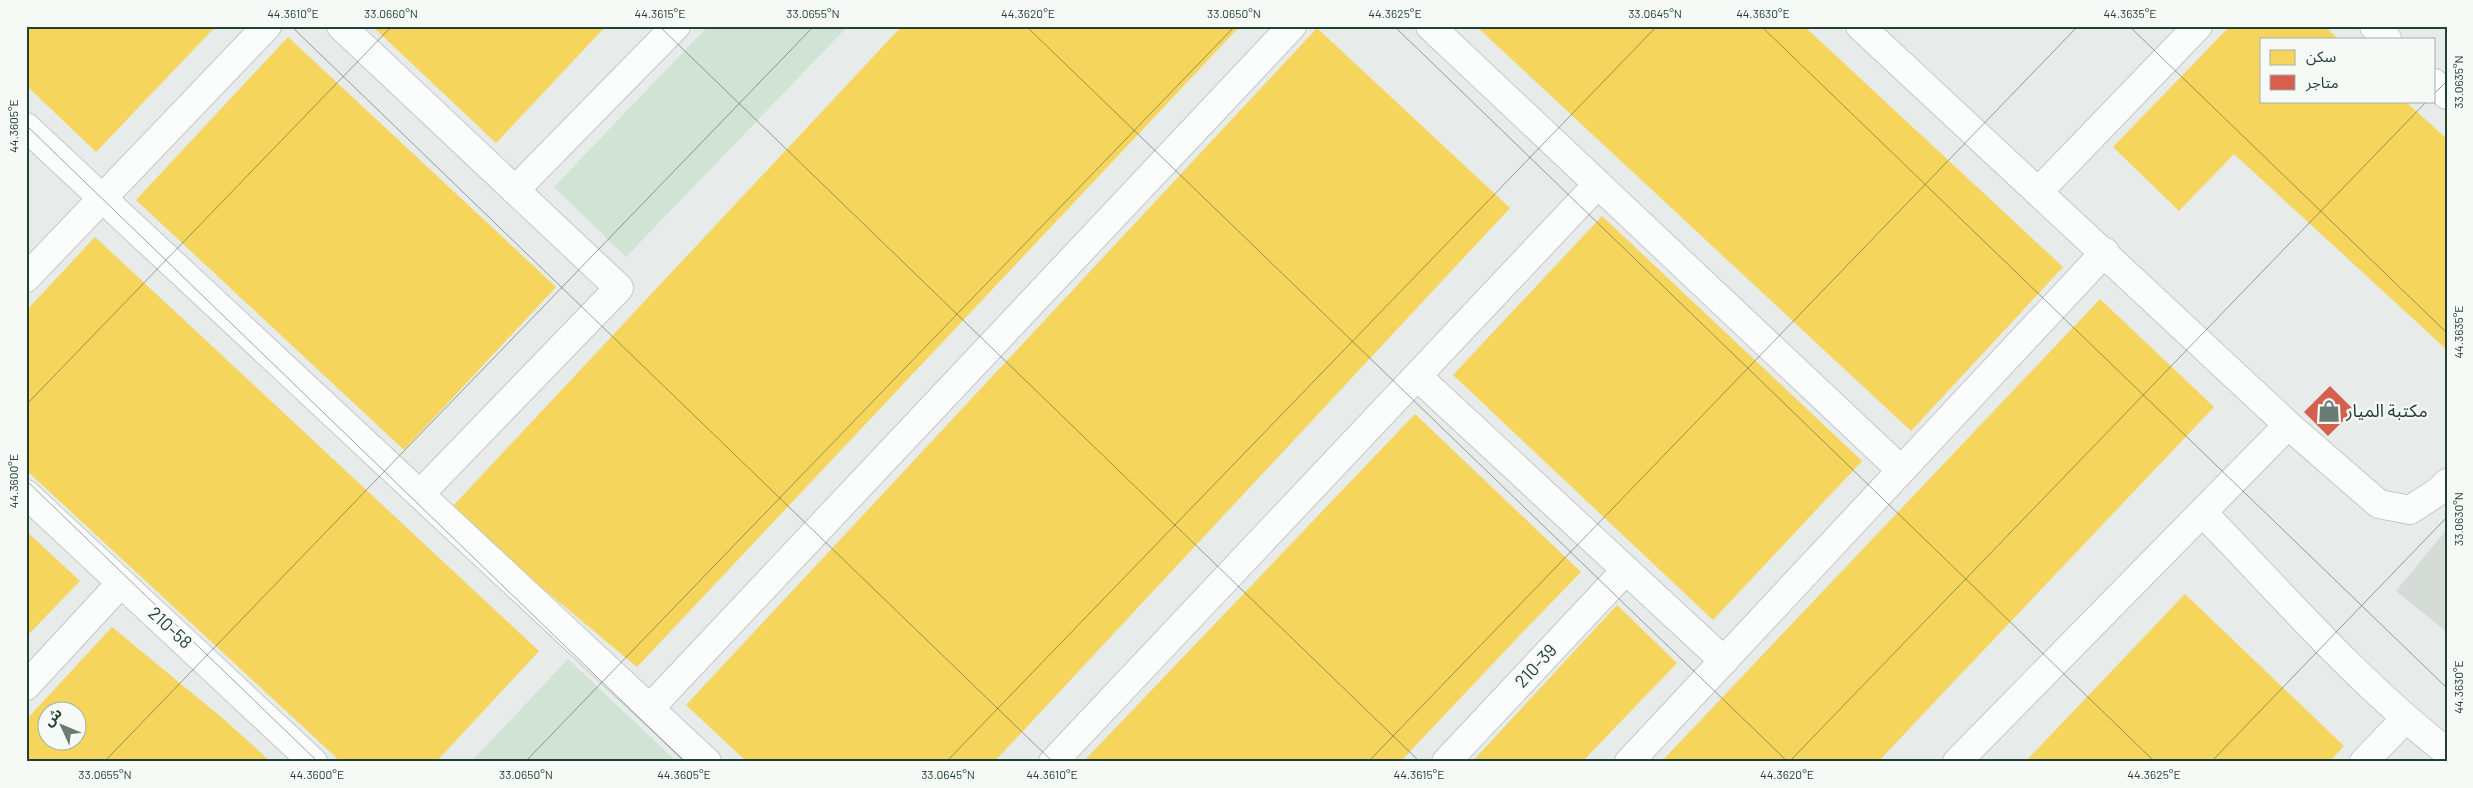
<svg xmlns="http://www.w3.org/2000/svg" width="2473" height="788" font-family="Barlow,'Noto Sans Arabic',sans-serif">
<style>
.built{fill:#d5dcd8}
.green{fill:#d1e3d4}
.homes{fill:#f6d55c;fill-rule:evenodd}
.shops{fill:#d6604d}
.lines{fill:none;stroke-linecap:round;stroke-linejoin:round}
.minor-casing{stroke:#c4c8c6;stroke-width:30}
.minor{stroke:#fbfcfc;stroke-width:28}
.ticks{fill:none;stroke:#253f33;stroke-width:1;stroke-opacity:0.45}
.labels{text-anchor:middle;stroke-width:5;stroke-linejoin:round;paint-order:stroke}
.poi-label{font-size:18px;fill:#253f33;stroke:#f5faf7;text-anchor:start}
.street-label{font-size:18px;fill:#253f33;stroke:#f5faf7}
.neatline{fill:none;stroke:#253f33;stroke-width:2}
.ticks-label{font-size:12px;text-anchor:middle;fill:#253f33}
</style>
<rect width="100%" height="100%" fill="#e7ebe9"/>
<!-- built -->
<path class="built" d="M2447 529V632L2396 591Z"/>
<!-- green -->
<g class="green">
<path d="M708 26H848L626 257 554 187Z"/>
<path d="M568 659 677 762H471Z"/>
</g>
<!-- homes -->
<g class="homes">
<path d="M26 26H216L96 152 26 85Z"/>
<path d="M372 26H606L496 143Z"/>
<path d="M902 26H1240L637 667 534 581 453 506Z"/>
<path d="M1476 26H1804L2063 267 1911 431Z"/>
<path d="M2230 26H2325L2338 39H2262V101H2405L2447 139V350L2234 154 2179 211 2113 147Z"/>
<path d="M1317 28 1510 208 994 762H747L686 705Z"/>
<path d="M288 37 556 287 404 450 136 200Z"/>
<path d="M1602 216 1862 461 1713 620 1453 375Z"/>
<path d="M95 237 539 651 436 762H341L26 470V311Z"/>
<path d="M2100 299 2214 407 1925 712 1878 762H1661Z"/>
<path d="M1415 414 1581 572 1519 636 1400 762H1083Z"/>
<path d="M26 531 80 581 26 637Z"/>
<path d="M2185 594 2344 746 2329 762H2025Z"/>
<path d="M1617 605 1677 663 1582 762H1472Z"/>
<path d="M112 627 227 722 271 762H26V720ZM48 710H78V740H48Z"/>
</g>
<!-- shops -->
<path class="shops" d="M2330 386 2354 410 2328 436 2304 412Z"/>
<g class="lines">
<defs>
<g id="minor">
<path d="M341 26 619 288 420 494"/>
<path d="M1430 26 1901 470"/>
<path d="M1860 26 2288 425 2379 504 2410 510 2439 491 2447 483"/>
<path d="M2374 26 2387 39"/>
<path d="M2434 83 2447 95"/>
<path d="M26 127 707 762"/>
<path d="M515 190 676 26"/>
<path d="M2038 192 2198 26"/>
<path d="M26 278 267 26"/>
<path d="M1417 376 1724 661"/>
<path d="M26 494 313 762"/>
<path d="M2203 513C2282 594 2357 682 2447 752"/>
<path d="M26 686 121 583"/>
<path d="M650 708 1292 26"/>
<path d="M1053 762 1598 184"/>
<path d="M1446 762 1626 570"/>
<path d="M1629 762 2105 252"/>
<path d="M1957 762 2288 425"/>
<path d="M2364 762 2405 719"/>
</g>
</defs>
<!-- minor casing -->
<use href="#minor" class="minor-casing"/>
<!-- minor -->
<use href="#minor" class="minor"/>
</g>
<!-- ticks -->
<path class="ticks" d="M291 26 1053 762M659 26 1420 762M1026 26 1788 762M1394 26 2155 762M1761 26 2447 688M2129 26 2447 333M2434 94 2447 81M26 125 685 762M26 405 392 26M26 480 318 762M104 762 814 26M525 762 1235 26M946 762 1657 26M1368 762 2078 26M1789 762 2427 101M2211 762 2447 517"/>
<!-- icons -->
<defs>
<symbol id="shop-bare" viewBox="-9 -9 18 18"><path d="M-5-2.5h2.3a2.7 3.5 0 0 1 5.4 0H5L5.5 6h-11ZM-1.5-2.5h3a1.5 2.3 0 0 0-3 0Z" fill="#697b73" stroke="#f5faf7" stroke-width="2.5" paint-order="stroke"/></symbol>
</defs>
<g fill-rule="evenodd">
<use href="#shop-bare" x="2313" y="395" width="32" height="32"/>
</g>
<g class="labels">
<!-- poi labels -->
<g class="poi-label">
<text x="2346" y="417">مكتبة الميار</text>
</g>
<!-- street labels -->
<g class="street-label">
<text transform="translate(170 628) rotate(43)" y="6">210-58</text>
<text transform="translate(1536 666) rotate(-47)" y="6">210-39</text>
</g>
</g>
<!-- border -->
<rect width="2473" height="788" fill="none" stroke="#f5faf7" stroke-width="55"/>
<!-- legend -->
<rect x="2260" y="38" width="175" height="65" fill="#f5faf7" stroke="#a2afa9"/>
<rect x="2270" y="50" width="25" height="15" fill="#f6d55c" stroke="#a2afa9"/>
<text x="2306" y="62" font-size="15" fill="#253f33">سكن</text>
<rect x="2270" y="75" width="25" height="15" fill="#d6604d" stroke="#a2afa9"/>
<text x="2306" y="88" font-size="15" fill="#253f33">متاجر</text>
<!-- north arrow -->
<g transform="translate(62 726) rotate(314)"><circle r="24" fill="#f5faf7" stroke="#a2afa9"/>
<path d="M0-4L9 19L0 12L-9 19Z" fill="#697b73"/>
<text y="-8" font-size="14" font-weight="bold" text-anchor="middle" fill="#253f33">ش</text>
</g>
<rect x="28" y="28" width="2418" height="732" class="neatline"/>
<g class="ticks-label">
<text x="293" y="18">44.3610°E</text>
<text x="391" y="18">33.0660°N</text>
<text x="660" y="18">44.3615°E</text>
<text x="813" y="18">33.0655°N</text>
<text x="1028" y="18">44.3620°E</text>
<text x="1234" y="18">33.0650°N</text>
<text x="1395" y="18">44.3625°E</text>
<text x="1655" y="18">33.0645°N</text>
<text x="1763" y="18">44.3630°E</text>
<text x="2130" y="18">44.3635°E</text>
<text transform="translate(2459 82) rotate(-90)" y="4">33.0635°N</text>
<text transform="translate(14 126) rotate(-90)" y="4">44.3605°E</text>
<text transform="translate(2459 332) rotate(-90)" y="4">44.3635°E</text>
<text transform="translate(14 481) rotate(-90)" y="4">44.3600°E</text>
<text transform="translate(2459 519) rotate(-90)" y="4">33.0630°N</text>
<text transform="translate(2459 687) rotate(-90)" y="4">44.3630°E</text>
<text x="105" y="779">33.0655°N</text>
<text x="317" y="779">44.3600°E</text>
<text x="526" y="779">33.0650°N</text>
<text x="684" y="779">44.3605°E</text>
<text x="948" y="779">33.0645°N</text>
<text x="1052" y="779">44.3610°E</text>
<text x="1419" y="779">44.3615°E</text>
<text x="1787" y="779">44.3620°E</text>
<text x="2154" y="779">44.3625°E</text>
</g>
</svg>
